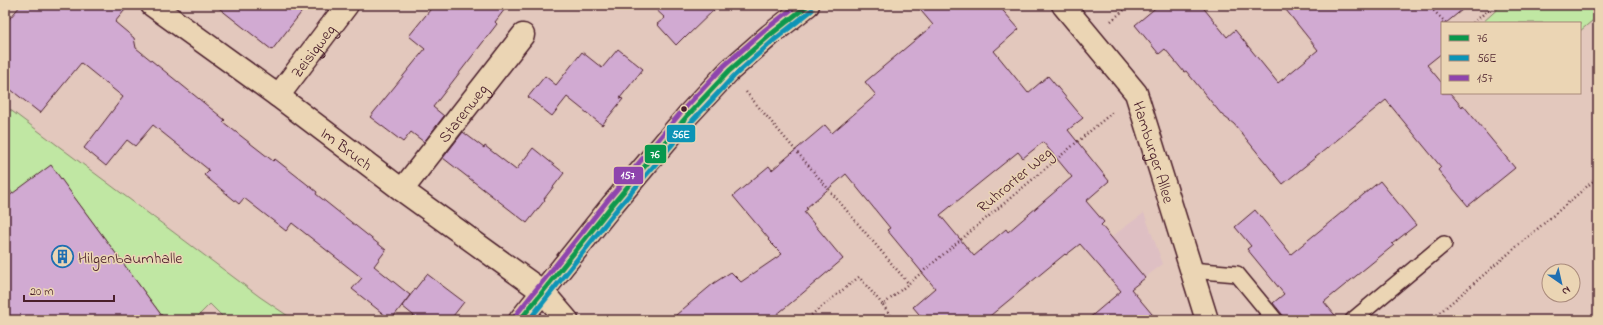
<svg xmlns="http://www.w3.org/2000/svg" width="1603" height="325" font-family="'Indie Flower',sans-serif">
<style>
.built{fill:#debfc3}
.green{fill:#c0e7a3;stroke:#858367}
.building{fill:#d1aad2;stroke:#4a1f2b;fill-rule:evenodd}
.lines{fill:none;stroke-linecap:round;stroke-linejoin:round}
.service-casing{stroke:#4a1f2b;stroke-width:18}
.minor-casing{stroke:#4a1f2b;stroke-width:25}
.path{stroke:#4a1f2b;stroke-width:2.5;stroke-dasharray:1 3;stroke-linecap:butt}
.service{stroke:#ebd5b4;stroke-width:15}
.minor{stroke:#ebd5b4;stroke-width:22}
.bus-1-casing{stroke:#ebd5b4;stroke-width:8}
.bus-2-casing{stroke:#ebd5b4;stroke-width:8}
.bus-3-casing{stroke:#ebd5b4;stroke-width:8}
.bus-1{stroke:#07984d;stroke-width:5}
.bus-2{stroke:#0b94b6;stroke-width:5}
.bus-3{stroke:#8e44ad;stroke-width:5}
.bus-dot{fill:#4a1f2b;stroke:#ebd5b4;stroke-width:1.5}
.labels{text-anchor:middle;stroke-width:3;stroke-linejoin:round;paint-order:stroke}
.street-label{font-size:16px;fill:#4a1f2b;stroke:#ebd5b4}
.poi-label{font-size:16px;fill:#4a1f2b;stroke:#ebd5b4;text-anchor:start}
.line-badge{stroke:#ebd5b4;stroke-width:1.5}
.badge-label{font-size:11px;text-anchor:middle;font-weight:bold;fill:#fff}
</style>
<rect width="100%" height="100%" fill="#e3c8bd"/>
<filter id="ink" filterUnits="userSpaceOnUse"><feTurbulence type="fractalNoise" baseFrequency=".025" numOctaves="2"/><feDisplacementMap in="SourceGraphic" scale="8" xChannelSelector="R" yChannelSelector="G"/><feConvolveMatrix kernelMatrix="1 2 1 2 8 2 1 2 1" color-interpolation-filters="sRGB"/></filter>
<g filter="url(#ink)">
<!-- built -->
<path class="built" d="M1144 213 1163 264 1123 294 1092 251Z"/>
<!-- green -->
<g class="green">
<path d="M1502 5H1598V16L1580 31V23H1482Z"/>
<path d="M5 106 260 297 294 320H226L210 304 194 320H165L51 166 13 194 5 183Z"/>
</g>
<!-- building -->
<g class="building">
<path d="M21 5H129L115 22 134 38 136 48 225 120 223 122 273 161 275 159 317 192 316 194 386 250 374 266 410 295 391 320 352 289 362 278 292 223 286 231 244 198 239 204 204 175 209 170 153 125 135 146 127 140 106 166 84 148 123 97 81 63 40 113 5 85V24Z"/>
<path d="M215 5H307L272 50Z"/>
<path d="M434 5H508L495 22 497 24 433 107 444 116 424 142 411 132 403 142 370 117 425 49 409 36Z"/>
<path d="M651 5H719L686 37 685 36 676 45 657 24 665 18Z"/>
<path d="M916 5H998L1019 29 994 51 1028 93 1048 76 1083 118 1068 130 1109 181 1086 201 1104 222 1101 225 1145 278 1131 289 1157 320H1087L1121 291 1080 244 1066 255 1065 254 985 320H924L913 307 935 288 887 230 890 228 846 174 806 208 808 209 804 212 843 259 797 298 770 320H670L714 283 731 272 741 282 782 254 768 240 769 239 733 196 769 166 772 170 825 125 832 133 876 95 865 82 933 25ZM1043 142 1072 177 1008 232 1006 229 974 256 940 215 1018 152 1023 158Z"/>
<path d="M1159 5H1201L1227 37 1235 30 1278 83 1318 50 1282 5H1468L1446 23H1442V53L1427 65 1442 83V93H1450L1462 107 1463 105 1515 168 1468 206 1438 170 1441 167 1386 100 1283 184 1234 124 1222 115 1186 71 1184 72 1165 49 1159 54 1135 25Z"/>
<path d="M618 49 643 69 620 98 623 99 602 125 567 97 552 116 528 97 545 76 556 85 582 52 602 68Z"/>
<path d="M463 132 484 148 485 146 516 170 533 148 564 173 544 199 545 200 527 223 443 158Z"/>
<path d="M51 165 69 190 165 320H5V199Z"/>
<path d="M1380 181 1416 225 1392 244 1394 245 1324 302 1339 320H1284L1282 314 1273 303 1284 294 1247 249 1251 246 1235 227 1255 210 1291 254Z"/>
<path d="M427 274 464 302 450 320H419L402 306Z"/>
<path d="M1259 314 1263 320H1252Z"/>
</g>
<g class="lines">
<defs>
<g id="service">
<path d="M1191 270 1237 274 1275 320"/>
<path d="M1353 320 1444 244"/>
</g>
<g id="minor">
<path id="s1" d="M152 5 278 96 402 190 543 292 567 320"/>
<path id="s2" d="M1063 5 1136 93 1207 320"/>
<path id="s3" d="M278 96 347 5"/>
<path id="s4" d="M402 190 523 35"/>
<path d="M520 320 613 204 688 115 729 71 770 35 808 5"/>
</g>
</defs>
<!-- service casing -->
<use href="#service" class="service-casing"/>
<!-- minor casing -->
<use href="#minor" class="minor-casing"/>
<!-- path -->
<g class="path">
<path d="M1428 5 1446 23"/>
<path d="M1111 21 1130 5"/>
<path d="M1473 23 1494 5"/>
<path d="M746 92 909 284"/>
<path d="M883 305 894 320"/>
<path d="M805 320 859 277 883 305 1114 111"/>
<path d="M1431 320 1598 177"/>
</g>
<!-- service -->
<use href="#service" class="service"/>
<!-- minor -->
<use href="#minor" class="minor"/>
<defs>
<path id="bus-1" d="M520 320 613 204 688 115 729 71 770 35 808 5"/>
<path id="bus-2" d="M529 320 618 208 693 120 734 76 774 40 812 10"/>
<path id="bus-3" d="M515 316 608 200 683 110 724 66 765 30 797 5"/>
</defs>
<!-- bus-1 casing -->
<use href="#bus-1" class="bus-1-casing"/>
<!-- bus-2 casing -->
<use href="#bus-2" class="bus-2-casing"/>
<!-- bus-3 casing -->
<use href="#bus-3" class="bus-3-casing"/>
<!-- bus-1 -->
<use href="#bus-1" class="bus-1"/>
<!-- bus-2 -->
<use href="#bus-2" class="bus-2"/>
<!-- bus-3 -->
<use href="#bus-3" class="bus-3"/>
</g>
</g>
<!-- icons -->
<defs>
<symbol id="building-ring" viewBox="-11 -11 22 22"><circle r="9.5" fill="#ebd5b4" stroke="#1f6fb2" stroke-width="1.5"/><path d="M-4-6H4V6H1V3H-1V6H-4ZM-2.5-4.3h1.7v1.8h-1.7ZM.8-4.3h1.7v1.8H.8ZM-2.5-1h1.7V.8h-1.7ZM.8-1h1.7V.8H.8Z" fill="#1f6fb2"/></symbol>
</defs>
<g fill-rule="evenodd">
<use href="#building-ring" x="50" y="244" width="25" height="25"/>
</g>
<!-- markers -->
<circle class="bus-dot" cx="684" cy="109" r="3.5"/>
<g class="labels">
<!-- street labels -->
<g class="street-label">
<text dy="6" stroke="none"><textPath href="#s3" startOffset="57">Zeisigweg</textPath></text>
<text dy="6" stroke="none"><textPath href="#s4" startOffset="98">Starenweg</textPath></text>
<text dy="6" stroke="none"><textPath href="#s1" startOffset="242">Im Bruch</textPath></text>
<text dy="6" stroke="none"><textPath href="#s2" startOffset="176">Hamburger Allee</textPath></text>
<text transform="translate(1014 179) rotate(-40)" y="6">Ruhrorter Weg</text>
</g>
<!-- poi labels -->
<g class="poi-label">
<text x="78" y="263">Hilgenbaumhalle</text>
</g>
</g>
<g class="line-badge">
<rect x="666" y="124" width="30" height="19" rx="4" fill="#0b94b6"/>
<rect x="644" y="144" width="23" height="20" rx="4" fill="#07984d"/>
<rect x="613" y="166" width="31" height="19" rx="4" fill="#8e44ad"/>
</g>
<g class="badge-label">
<text x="681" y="138">56E</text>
<text x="655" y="158">76</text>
<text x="628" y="179">157</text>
</g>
<!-- margin -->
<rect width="1603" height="325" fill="none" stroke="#ebd5b4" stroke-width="20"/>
<rect x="10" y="10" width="1583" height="305" fill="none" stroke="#4a1f2b" stroke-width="1.5" filter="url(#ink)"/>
<!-- legend -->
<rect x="1441" y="22" width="140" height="72" fill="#ebd5b4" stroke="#ab8c7d"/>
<rect x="1449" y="35" width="20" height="6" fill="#07984d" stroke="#ab8c7d"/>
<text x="1477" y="42" font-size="12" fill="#4a1f2b">76</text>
<rect x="1449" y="55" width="20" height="6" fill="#0b94b6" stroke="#ab8c7d"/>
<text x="1477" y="62" font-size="12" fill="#4a1f2b">56E</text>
<rect x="1449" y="75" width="20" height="6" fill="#8e44ad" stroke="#ab8c7d"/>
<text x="1477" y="82" font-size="12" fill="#4a1f2b">157</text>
<!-- north arrow -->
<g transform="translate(1561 283) rotate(146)"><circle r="19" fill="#ebd5b4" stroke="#ab8c7d"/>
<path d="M0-3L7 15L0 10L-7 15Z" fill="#1f6fb2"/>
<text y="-6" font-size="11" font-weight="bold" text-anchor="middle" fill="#4a1f2b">N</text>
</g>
<!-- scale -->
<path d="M24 295v6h90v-6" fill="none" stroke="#4a1f2b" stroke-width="2"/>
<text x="30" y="295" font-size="12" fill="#4a1f2b" stroke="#ebd5b4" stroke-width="3" paint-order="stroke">20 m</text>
</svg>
